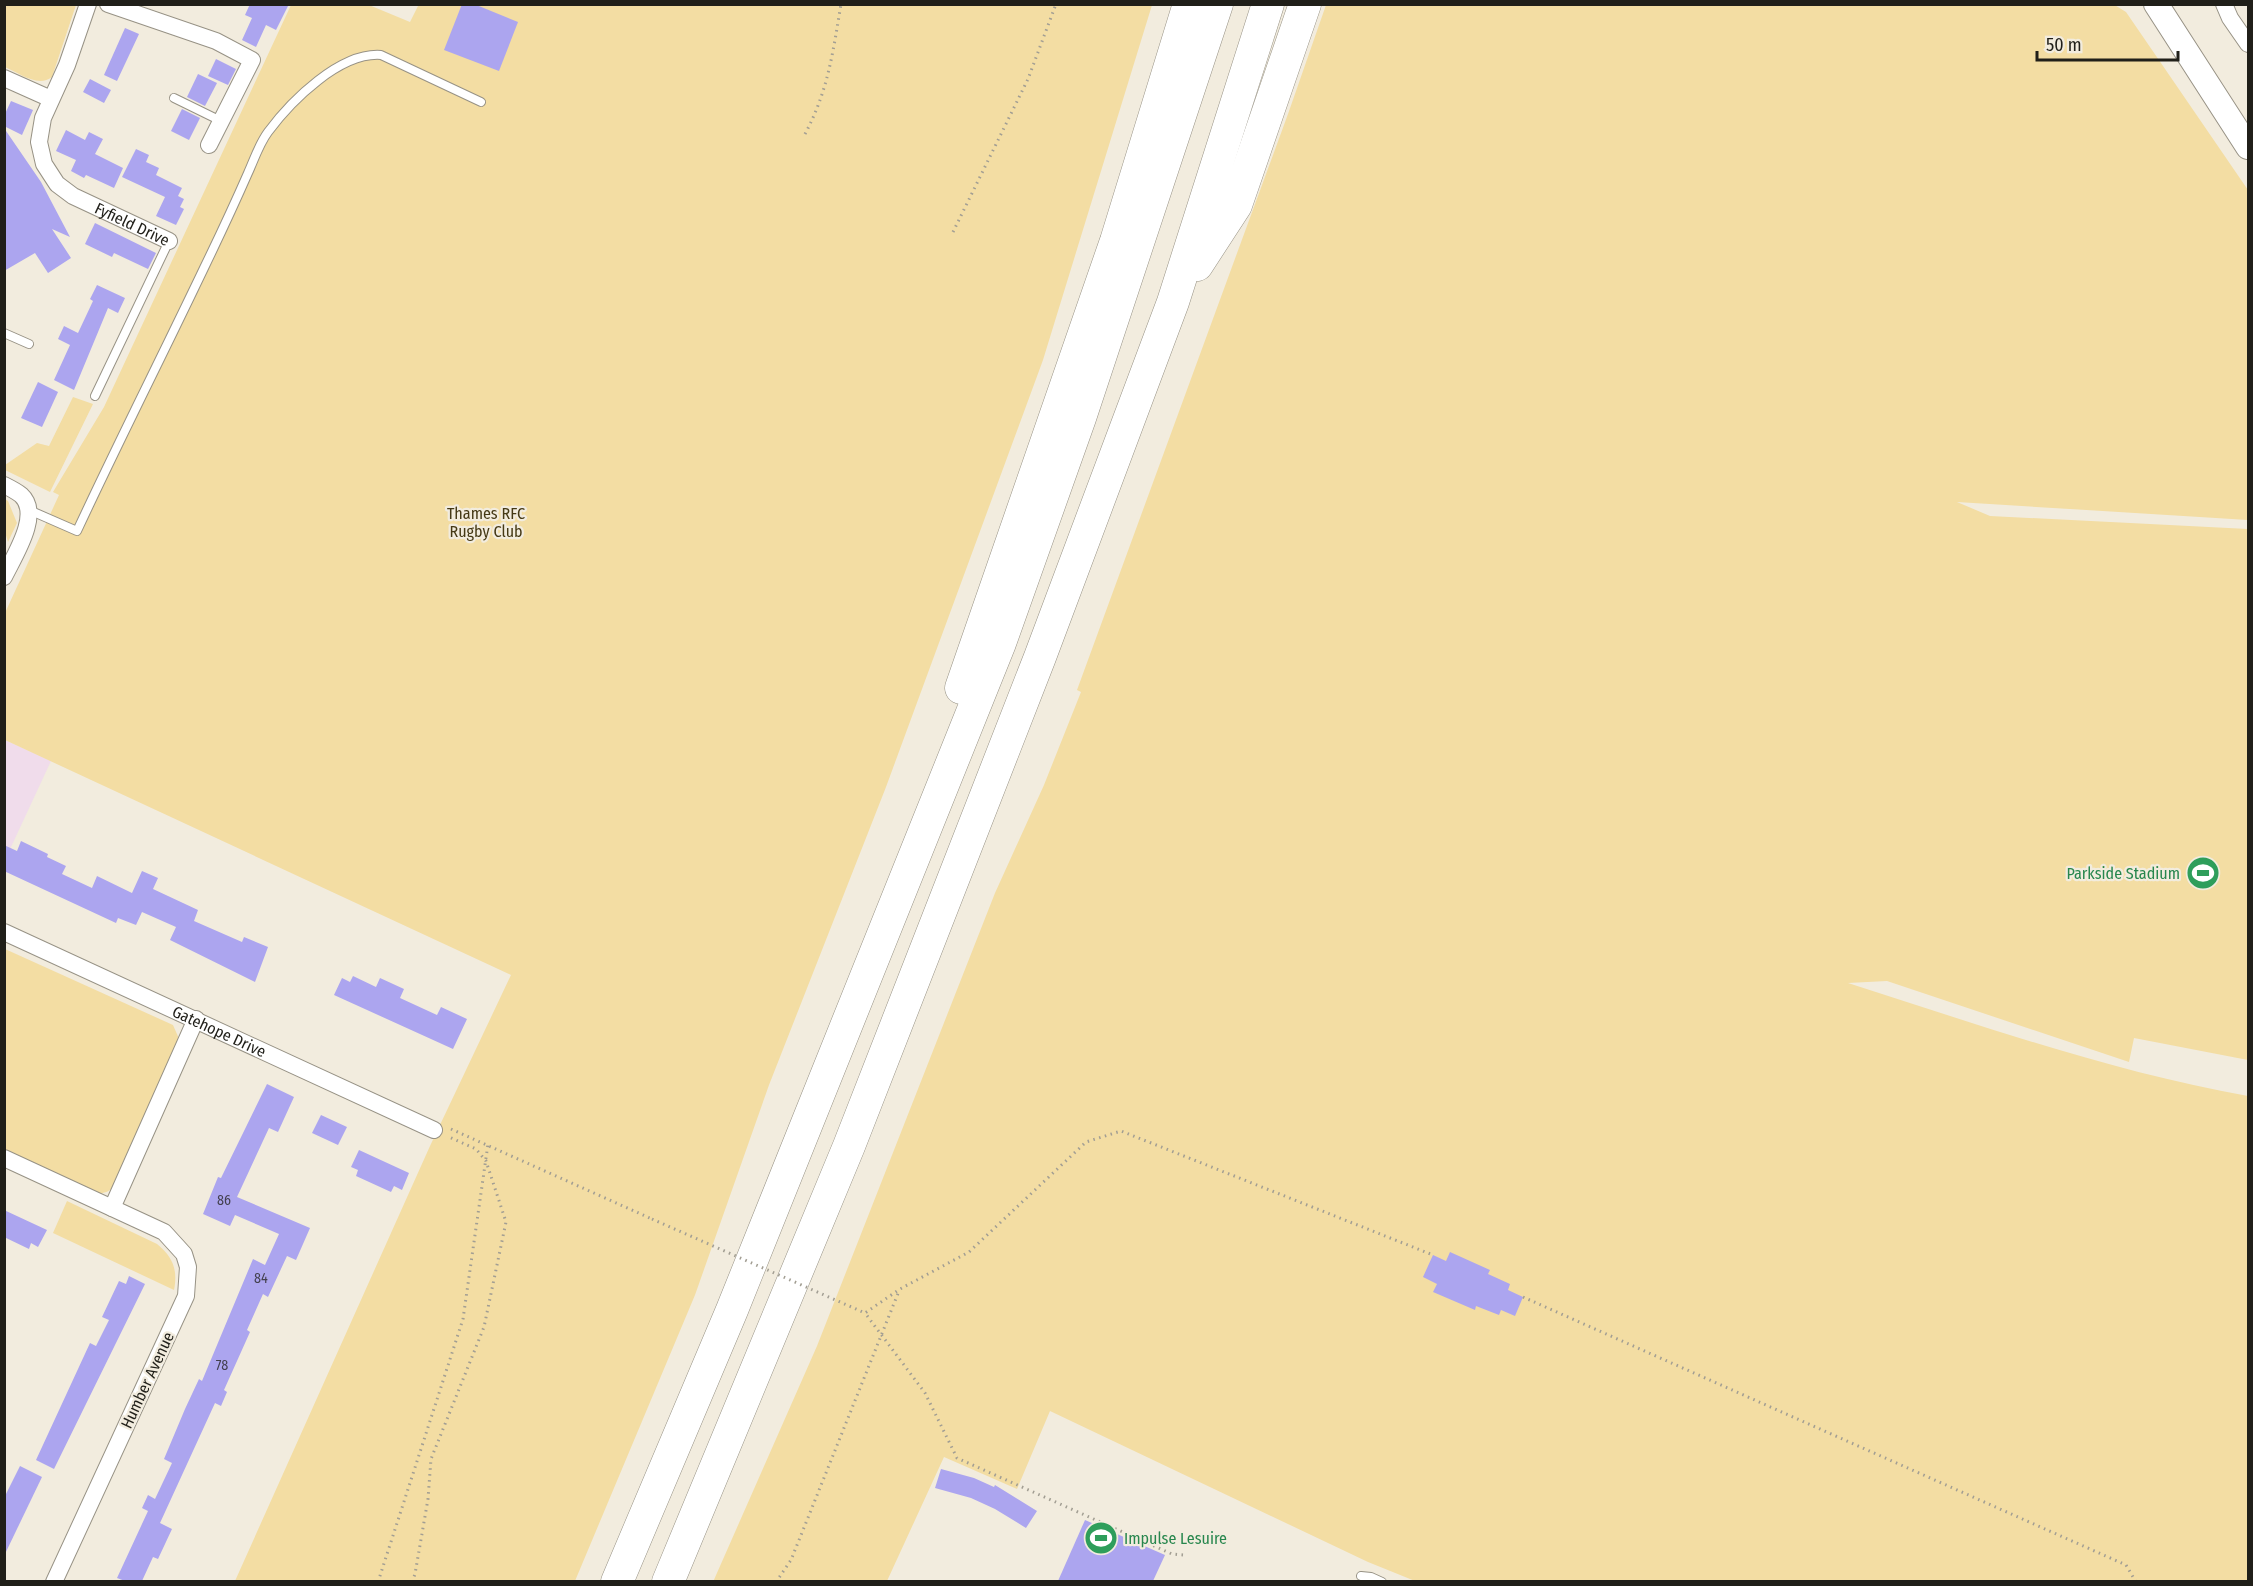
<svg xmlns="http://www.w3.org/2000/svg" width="2253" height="1586" font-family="'Fira Sans Condensed',sans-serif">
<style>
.commercial{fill:#f0dceb}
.green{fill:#f3dda3}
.building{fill:#aca5ef}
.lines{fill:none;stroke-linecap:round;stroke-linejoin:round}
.service-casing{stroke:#979285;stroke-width:10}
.minor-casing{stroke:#979285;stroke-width:18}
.secondary-casing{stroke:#979285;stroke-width:26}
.motorway-casing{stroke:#979285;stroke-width:33}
.path{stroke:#a29e93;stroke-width:3;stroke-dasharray:1.5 4.5;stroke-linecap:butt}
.service{stroke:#fff;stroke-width:8}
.minor{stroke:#fff;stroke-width:16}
.secondary{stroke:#fff;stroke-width:24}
.motorway{stroke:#fff;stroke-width:32}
.path-bridge{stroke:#a29e93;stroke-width:3;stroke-dasharray:1.5 4.5;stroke-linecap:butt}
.labels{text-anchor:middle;stroke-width:4.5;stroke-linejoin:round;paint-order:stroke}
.number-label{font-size:14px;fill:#43404e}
.street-label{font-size:16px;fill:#201f19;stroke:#f2ecde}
.park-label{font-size:16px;fill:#453915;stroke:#f2ecde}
.leisure-label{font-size:16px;fill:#27864d;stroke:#f2ecde;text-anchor:end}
</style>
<rect width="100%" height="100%" fill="#f2ecde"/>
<!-- commercial -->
<path class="commercial" d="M5 740 51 761 5 860Z"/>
<!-- green -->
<g class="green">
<path d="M5 4 76 5 52 77C38 88 19 73 5 67Z"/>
<path d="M419 4 1152 5 1043 360 886 787 769 1085 695 1295 575 1581H235L430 1146 511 975 5 740V613L59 495 53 492 104 407 291 5H369L410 22Z"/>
<path d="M2113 4 2126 12 2248 190V520L1957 502 1990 516 2248 529V1060L2134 1038 2129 1062 1887 981 1848 983C1980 1025 2112 1072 2248 1096V1581H1415L1368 1562 1050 1411 1017 1489 944 1457 887 1581 713 1582 817 1346 995 893 1044 785 1081 692 1077 690 1288 114 1326 5Z"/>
<path d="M73 397 93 404 50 492 5 470V465L37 443 49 446Z"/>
<path d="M5 499 8 501 17 523 8 542 5 532Z"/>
<path d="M5 949 173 1025 180 1041 114 1187C108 1192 104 1194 95 1193L5 1152Z"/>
<path d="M67 1201 157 1244C173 1257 178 1270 174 1290L53 1233Z"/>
</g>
<!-- building -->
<g class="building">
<path d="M250 4H289L276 30 266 25 256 47 242 40 252 18 245 15Z"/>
<path d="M462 4H474L518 22 499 71 444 50Z"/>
<path d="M125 28 139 34 117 81 104 75Z"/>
<path d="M216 59 236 69 228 85 208 76Z"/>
<path d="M198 74 217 83 205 106 187 97Z"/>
<path d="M90 79 111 90 104 103 83 92Z"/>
<path d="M11 101 33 110 22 135 4 126V116Z"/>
<path d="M182 109 200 118 189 140 171 131Z"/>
<path d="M4 128 41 182 70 237 52 229 71 258 48 273 35 253 4 271Z"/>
<path d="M66 130 85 140 89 132 103 139 95 154 123 168 114 188 86 175 84 178 71 171 76 160 56 151Z"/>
<path d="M136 149 149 155 146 162 159 168 156 175 182 188 178 196 184 199 180 207 184 209 176 225 156 216 165 197 122 177Z"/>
<path d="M95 223 156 253 148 269 114 253 112 257 85 244Z"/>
<path d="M97 285 125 298 118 313 108 308 74 390 54 380 70 345 58 339 64 326 78 333 93 301 90 299Z"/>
<path d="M38 382 58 392 42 427 21 418Z"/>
<path d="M21 841 48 854 47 857 66 866 62 874 92 888 97 876 132 893 142 871 158 878 153 889 198 910 194 921 242 942 244 937 268 947 255 982 170 940 176 927 142 912 136 925 118 918 116 923 4 871V845L17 851Z"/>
<path d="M353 976 376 987 380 978 404 989 400 998 437 1015 441 1007 467 1019 453 1049 334 995 342 978 350 982Z"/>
<path d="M267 1084 294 1097 278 1132 269 1128 237 1197 310 1228 296 1260 287 1256 268 1297 263 1294 247 1330 250 1332 224 1390 227 1392 221 1406 215 1403 160 1523 172 1529 158 1559 153 1557 142 1581H125L117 1578 148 1511 142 1508 148 1495 155 1499 172 1463 164 1459 185 1409 199 1379 202 1381 253 1259 265 1265 279 1234 235 1215 230 1226 203 1214 218 1177 221 1178Z"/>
<path d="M321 1115 347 1127 338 1145 312 1133Z"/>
<path d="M359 1150 409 1173 402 1190 394 1186 391 1192 356 1176 358 1170 351 1167Z"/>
<path d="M4 1210 47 1230 38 1247 31 1243 29 1249 4 1237Z"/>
<path d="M1450 1252 1490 1270 1488 1274 1510 1284 1508 1290 1523 1297 1515 1316 1501 1310 1499 1315 1476 1306 1475 1310 1433 1292 1437 1284 1423 1277 1433 1255 1446 1261Z"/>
<path d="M129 1276 145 1284 54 1469 36 1460 90 1343 96 1346 109 1320 102 1317 119 1281 126 1284Z"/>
<path d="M20 1466 42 1477 4 1556V1498Z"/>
<path d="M941 1469 974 1478 994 1487 995 1485 1037 1511 1026 1528 995 1509 971 1498 935 1488Z"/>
<path d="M1085 1520 1165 1555 1153 1581H1058Z"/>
</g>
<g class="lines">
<defs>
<g id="service">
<path d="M174 98 221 121"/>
<path d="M4 333 29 344"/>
<path d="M95 396 169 241"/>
<path d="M29 510 77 531C118 443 162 356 204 268 219 237 234 205 248 173 254 160 259 144 268 132 291 101 340 52 381 55L481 102"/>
<path d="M1361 1576 1371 1577 1382 1582"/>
</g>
<g id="minor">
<path id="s1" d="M88 4 67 65 43 118 39 142 44 164 57 184 73 196 169 241"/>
<path d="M108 4 216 41 252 60 209 145"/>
<path d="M2224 4 2230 18 2248 44"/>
<path d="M4 78 51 99"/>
<path d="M4 485C10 488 16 491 21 495 42 514 14 556 4 577"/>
<path id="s2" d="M4 932 434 1130"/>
<path d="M4 1158 164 1232 184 1254 188 1267 186 1296 54 1582"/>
<path d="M112 1208 196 1019"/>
</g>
<path id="secondary" d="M2156 4 2248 147"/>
<g id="motorway">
<path d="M1197 265 1236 205 1305 4"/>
<path d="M961 688 1116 241 1189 4"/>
<path d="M617 1582 732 1310 1000 643 1080 418 1217 4"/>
<path d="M668 1582 849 1146 1040 657 1173 302 1268 4"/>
</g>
</defs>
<!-- service casing -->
<use href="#service" class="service-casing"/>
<!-- minor casing -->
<use href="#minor" class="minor-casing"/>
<!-- secondary casing -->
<use href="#secondary" class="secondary-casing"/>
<!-- motorway casing -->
<use href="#motorway" class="motorway-casing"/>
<!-- path -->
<g class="path">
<path d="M805 134C828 91 833 52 841 4"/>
<path d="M953 232 1028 79 1056 4"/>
<path d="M451 1129 652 1219"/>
<path d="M1523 1297 2126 1565 2136 1582"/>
<path d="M1183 1555 1172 1554 957 1458 925 1393 865 1313 900 1289 969 1252 1086 1142 1121 1131 1433 1255"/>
<path d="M378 1582 463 1319 488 1144"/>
<path d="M412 1582 415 1574 428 1499 431 1459 484 1327 506 1222 486 1161 476 1149 449 1137"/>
<path d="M776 1582 791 1560 899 1291"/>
</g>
<!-- service -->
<use href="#service" class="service"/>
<!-- minor -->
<use href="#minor" class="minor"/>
<!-- secondary -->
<use href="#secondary" class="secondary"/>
<!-- motorway -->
<use href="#motorway" class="motorway"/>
<!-- path-bridge -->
<path class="path-bridge" d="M652 1219 865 1313"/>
</g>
<!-- icons -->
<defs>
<symbol id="stadium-disc" viewBox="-11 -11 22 22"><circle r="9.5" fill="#2e9e5b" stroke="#f2ecde"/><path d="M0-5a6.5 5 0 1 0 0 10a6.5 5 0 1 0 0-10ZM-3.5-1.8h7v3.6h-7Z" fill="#fff"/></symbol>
</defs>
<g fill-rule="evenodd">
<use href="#stadium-disc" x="2184" y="854" width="38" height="38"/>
<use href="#stadium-disc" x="1082" y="1519" width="38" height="38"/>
</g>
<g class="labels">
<!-- number labels -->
<g class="number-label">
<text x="224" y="1205">86</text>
<text x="261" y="1283">84</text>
<text x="222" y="1370">78</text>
</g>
<!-- street labels -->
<g class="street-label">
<text dy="6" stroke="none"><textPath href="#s1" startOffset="279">Fyfield Drive</textPath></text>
<text dy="6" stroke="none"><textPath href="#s2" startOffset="237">Gatehope Drive</textPath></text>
<text transform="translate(147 1380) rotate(-65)" y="6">Humber Avenue</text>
</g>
<!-- park labels -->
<g class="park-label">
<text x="486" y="519">Thames RFC<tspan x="486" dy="18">Rugby Club</tspan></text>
</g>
<!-- leisure labels -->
<g class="leisure-label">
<text x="2180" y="879">Parkside Stadium</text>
<text x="1124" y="1544" text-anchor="start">Impulse Lesuire</text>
</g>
</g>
<!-- border -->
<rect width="2253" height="1586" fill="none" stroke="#201f19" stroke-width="12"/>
<!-- scale -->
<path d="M2037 51v9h141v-9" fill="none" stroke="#201f19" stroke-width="3"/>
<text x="2046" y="51" font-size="18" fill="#201f19" stroke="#f2ecde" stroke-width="4.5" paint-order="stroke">50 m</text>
</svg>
